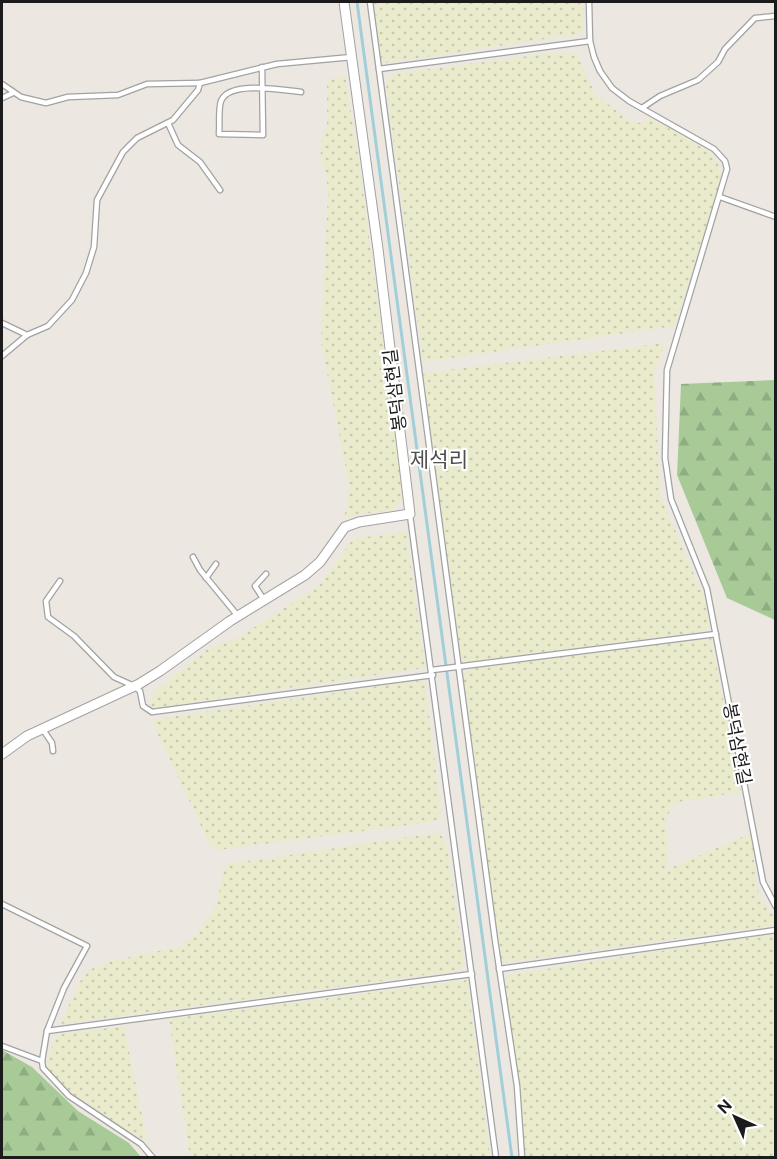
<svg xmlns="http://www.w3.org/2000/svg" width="777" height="1159" font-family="'Public Sans','Noto Sans KR',sans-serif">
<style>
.farmland{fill:url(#farmland-dots)}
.forest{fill:url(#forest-firs)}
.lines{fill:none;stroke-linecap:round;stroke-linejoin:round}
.stream{stroke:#a2ced9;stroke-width:3}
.service-casing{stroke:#a2a2a2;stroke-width:7}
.minor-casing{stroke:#a2a2a2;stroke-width:11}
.service{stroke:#fff;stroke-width:4.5}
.minor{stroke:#fff;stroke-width:9}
.labels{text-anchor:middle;stroke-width:4.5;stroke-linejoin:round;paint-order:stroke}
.street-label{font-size:18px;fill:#1b1b1b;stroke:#fff}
.quarter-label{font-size:21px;fill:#4e4e4e;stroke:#fff}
</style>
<defs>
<pattern id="farmland-dots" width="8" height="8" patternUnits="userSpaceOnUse" patternTransform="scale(1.5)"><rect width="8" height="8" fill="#e9ebcc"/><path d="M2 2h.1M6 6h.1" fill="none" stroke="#c7c9af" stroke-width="1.8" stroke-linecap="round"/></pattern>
<pattern id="forest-firs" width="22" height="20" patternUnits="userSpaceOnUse" patternTransform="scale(1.5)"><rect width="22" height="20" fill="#a7ca97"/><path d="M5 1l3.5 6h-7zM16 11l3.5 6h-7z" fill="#8fad82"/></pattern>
</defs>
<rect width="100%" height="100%" fill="#ece8e1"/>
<!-- farmland -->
<g class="farmland">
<path d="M374 2H584V27L579 34 384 63 381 60Z"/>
<path d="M560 52 577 54 595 94 627 119 637 123 645 122 648 116 710 152 717 160 722 177 675 326 423 362 386 83 392 74Z"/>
<path d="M345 76 359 161 403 494 401 501 392 511 356 514 343 520 348 502 349 484 321 342 328 193 326 173 320 159 323 134 327 126V83L329 79Z"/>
<path d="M665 343 654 373 660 494 705 601 710 627 705 631 465 662 461 658 423 373Z"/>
<path d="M406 531 425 668 159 707H153L150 703 155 692 206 650 239 637 319 586 353 539Z"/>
<path d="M711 638 741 792 678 802 670 810 666 822 668 869 751 833 757 885 760 897 775 916V925L501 963 463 674 468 669Z"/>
<path d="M421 680 425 683 441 811 438 819 432 822 218 850 210 845 153 724 157 719Z"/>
<path d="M436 833 441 835 447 846 464 963 462 967 455 971 60 1024 82 978 89 970 111 961 178 947 196 935 216 907 223 872 228 864Z"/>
<path d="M775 933V1157H526L505 979 509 975Z"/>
<path d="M467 980 490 1157H190L169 1019Z"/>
<path d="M124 1026 147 1141 122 1128 72 1094 49 1070 46 1063 56 1035Z"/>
</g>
<!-- forest -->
<g class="forest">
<path d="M775 380 776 381 775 620 727 598 677 475 681 384Z"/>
<path d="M2 1050 32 1067 78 1111 129 1143 141 1157H2Z"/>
</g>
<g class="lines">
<!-- stream -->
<path class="stream" d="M357 2 512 1158"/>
<defs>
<g id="service">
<path d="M370 2 495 940 517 1086 522 1158"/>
<path d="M589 2 590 41 594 57 600 71 612 88 629 101 714 149 725 161 727 169 667 370 665 458 671 499 707 589 763 882 776 907"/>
<path d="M262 67 263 135 219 134C220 124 218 110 221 101 229 80 283 90 301 92"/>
<path d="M379 69 590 41"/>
<path d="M2 84 21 97 46 103 68 97 118 95 147 84 200 83"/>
<path d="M2 98 13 93"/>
<path d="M642 108 660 96 698 80 718 62 725 49 755 18 776 16"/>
<path d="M168 123 178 145 200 162 220 190"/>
<path d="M720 197 776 217"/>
<path d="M2 323 27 335 2 356"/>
<path d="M27 335 48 326 72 300 86 273 94 247 97 200 123 152 137 138 173 120 198 90 200 83 277 64 352 57"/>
<path d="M410 515 496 1158"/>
<path d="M193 557 200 570 238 616"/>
<path d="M206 578 216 564"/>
<path d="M60 581 46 601 48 617 74 636 114 677 134 686 140 691 143 706 152 712 433 675"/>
<path d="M264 600 255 586 266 574"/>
<path d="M432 670 716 634"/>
<path d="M42 728 52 743 53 751"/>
<path d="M2 904 87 946 64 988 47 1031 42 1061 43 1068 69 1096 141 1144 153 1158"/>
<path d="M499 969 776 930"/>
<path d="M47 1031 472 974"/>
<path d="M2 1046 42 1061"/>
</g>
<path id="minor" d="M2 754 27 736 139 684 160 671 230 621 305 575 320 562 345 527 359 522 410 514 378 249 344 2"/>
</defs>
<!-- service casing -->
<use href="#service" class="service-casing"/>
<!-- minor casing -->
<use href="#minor" class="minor-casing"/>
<!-- service -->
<use href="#service" class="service"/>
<!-- minor -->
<use href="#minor" class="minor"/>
</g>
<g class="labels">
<!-- street labels -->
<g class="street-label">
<text transform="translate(395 390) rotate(-97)" y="6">봉덕삼현길</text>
<text transform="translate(737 744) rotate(79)" y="6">봉덕삼현길</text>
</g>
<!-- quarter labels -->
<g class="quarter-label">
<text x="439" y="467">제석리</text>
</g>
</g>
<!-- border -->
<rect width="777" height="1159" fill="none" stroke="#1b1b1b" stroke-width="6"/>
<!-- north arrow -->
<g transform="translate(735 1117) rotate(315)" stroke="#ffffff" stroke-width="4.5" paint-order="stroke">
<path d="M0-4.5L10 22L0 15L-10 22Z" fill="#1b1b1b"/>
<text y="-9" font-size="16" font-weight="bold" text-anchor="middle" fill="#1b1b1b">N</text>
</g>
</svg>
